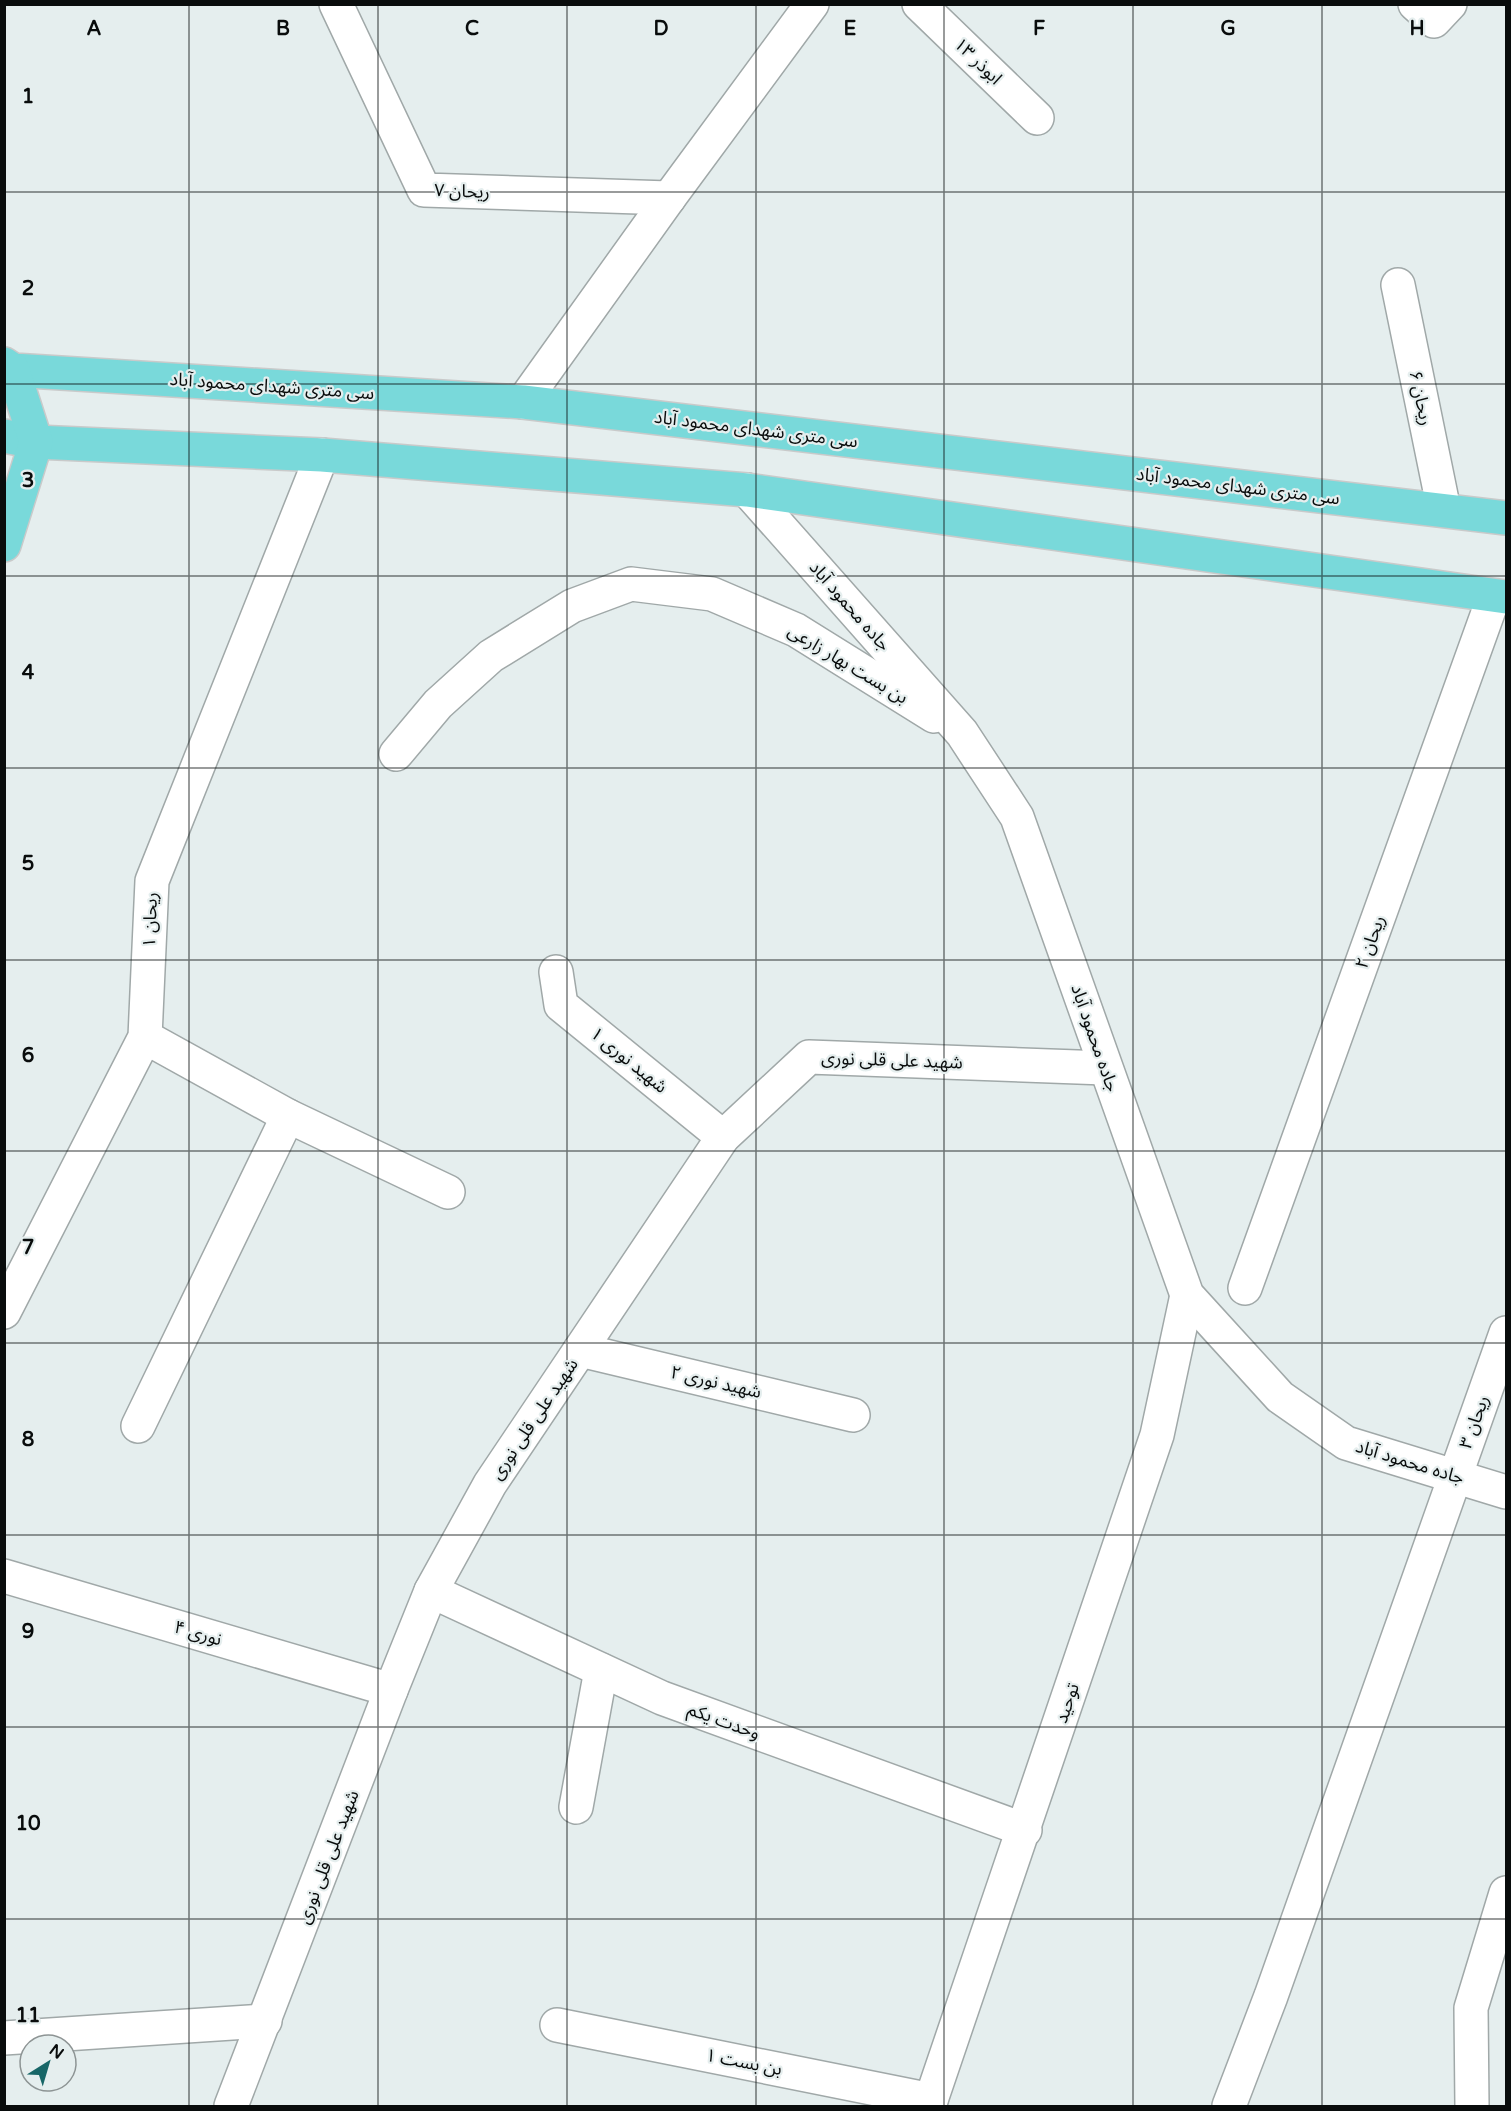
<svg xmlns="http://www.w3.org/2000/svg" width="1511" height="2111" font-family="'Varela Round','Noto Sans Arabic',sans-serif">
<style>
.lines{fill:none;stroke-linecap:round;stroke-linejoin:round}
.minor-casing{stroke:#a0a8a8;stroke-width:36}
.major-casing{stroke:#c9caca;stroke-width:36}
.minor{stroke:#fff;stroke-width:33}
.major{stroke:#79d9da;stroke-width:33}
.grid{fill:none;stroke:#090c0c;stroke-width:1.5;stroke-opacity:0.55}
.labels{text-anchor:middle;stroke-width:4.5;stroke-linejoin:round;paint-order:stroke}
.street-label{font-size:18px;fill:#090c0c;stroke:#e5eeee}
.grid-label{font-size:20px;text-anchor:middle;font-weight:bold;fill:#090c0c;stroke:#e5eeee;stroke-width:4.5;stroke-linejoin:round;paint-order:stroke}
</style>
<rect width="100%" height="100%" fill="#e5eeee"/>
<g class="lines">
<defs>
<g id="minor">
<path d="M336 4 424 190 669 198"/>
<path d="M919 4 1037 118"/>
<path d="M1415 4 1434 21 1450 4"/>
<path d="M1398 285 1444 510"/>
<path d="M523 402 669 198 812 4"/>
<path d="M747 490 962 733 1017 817 1187 1295 1280 1397 1346 1443 1506 1492"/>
<path d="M396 754 438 704 491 656 572 606 631 584 712 594 796 630 934 716"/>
<path d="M556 972 561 1005 723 1137"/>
<path d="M145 1037 288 1116 448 1192"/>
<path d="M1245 1288 1494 596"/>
<path d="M4 1312 145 1037 152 881 322 455"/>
<path d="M580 1350 853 1415"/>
<path d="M138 1426 288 1116"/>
<path d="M4 1576 391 1690"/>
<path d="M431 1591 662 1698 1025 1830"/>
<path d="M576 1807 601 1670"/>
<path d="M557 2025 931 2100"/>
<path d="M4 2038 265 2021"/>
<path d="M231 2106 391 1690 431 1591 490 1484 723 1137 809 1057 1105 1068"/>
<path d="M929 2106 1157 1435 1187 1295"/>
<path d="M1229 2106 1271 1996 1506 1333"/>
<path d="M1472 2106 1471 2008 1506 1893"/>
</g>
<g id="major">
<path d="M4 364 13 370 523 402 1506 518"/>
<path d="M4 436 36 442 322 455 747 490 1506 597"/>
<path d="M4 545 36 442 13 370"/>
</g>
</defs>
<!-- minor casing -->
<use href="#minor" class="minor-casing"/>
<!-- major casing -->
<use href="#major" class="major-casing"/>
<!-- minor -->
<use href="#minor" class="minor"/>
<!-- major -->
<use href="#major" class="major"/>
</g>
<!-- grid -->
<path class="grid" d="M189 4V2106M378 4V2106M567 4V2106M756 4V2106M944 4V2106M1133 4V2106M1322 4V2106M4 192H1506M4 384H1506M4 576H1506M4 768H1506M4 960H1506M4 1151H1506M4 1343H1506M4 1535H1506M4 1727H1506M4 1919H1506"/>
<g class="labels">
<!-- street labels -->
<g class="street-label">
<text transform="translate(978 61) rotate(44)" y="6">ابوذر ۱۳</text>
<text transform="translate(462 191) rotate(2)" y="6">ریحان ۷</text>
<text transform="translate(272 386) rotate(4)" y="6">سی متری شهدای محمود آباد</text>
<text transform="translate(1421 398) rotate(78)" y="6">ریحان ۶</text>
<text transform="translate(756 429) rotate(7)" y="6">سی متری شهدای محمود آباد</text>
<text transform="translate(1238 486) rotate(7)" y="6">سی متری شهدای محمود آباد</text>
<text transform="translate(850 606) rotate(49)" y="6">جاده محمود آباد</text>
<text transform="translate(848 664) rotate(31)" y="6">بن بست بهار زارعی</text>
<text transform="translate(150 920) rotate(-88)" y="6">ریحان ۱</text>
<text transform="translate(1370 942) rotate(-70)" y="6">ریحان ۲</text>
<text transform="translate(1095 1038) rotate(71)" y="6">جاده محمود آباد</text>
<text transform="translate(629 1060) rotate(39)" y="6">شهید نوری ۱</text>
<text transform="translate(892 1060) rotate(2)" y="6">شهید علی قلی نوری</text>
<text transform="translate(716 1382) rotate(13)" y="6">شهید نوری ۲</text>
<text transform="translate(534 1419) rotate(-56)" y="6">شهید علی قلی نوری</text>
<text transform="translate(1474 1422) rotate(-70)" y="6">ریحان ۳</text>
<text transform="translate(1410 1462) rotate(17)" y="6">جاده محمود آباد</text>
<text transform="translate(198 1633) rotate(16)" y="6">نوری ۴</text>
<text transform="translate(1067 1703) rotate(-71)" y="6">توحيد</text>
<text transform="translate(724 1721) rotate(20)" y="6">وحدت یکم</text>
<text transform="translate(328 1857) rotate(-69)" y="6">شهید علی قلی نوری</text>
<text transform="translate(744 2062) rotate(11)" y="6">بن بست ۱</text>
</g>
</g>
<g class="grid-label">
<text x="94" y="35">A</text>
<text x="283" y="35">B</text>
<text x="472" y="35">C</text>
<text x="661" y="35">D</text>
<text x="850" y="35">E</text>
<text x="1039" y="35">F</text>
<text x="1228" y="35">G</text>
<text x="1417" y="35">H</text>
<text x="28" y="103">1</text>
<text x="28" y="295">2</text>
<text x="28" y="487">3</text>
<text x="28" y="679">4</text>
<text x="28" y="870">5</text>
<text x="28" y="1062">6</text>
<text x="28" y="1254">7</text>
<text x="28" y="1446">8</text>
<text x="28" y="1638">9</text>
<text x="28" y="1830">10</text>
<text x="28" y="2022">11</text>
</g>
<!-- border -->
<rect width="1511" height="2111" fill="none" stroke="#090c0c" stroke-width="12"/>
<!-- north arrow -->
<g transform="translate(48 2063) rotate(37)"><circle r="28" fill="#e5eeee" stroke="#8d9494" stroke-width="1.5"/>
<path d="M0-4.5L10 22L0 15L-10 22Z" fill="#176667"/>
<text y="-9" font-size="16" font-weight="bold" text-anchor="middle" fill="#090c0c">N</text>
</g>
</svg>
